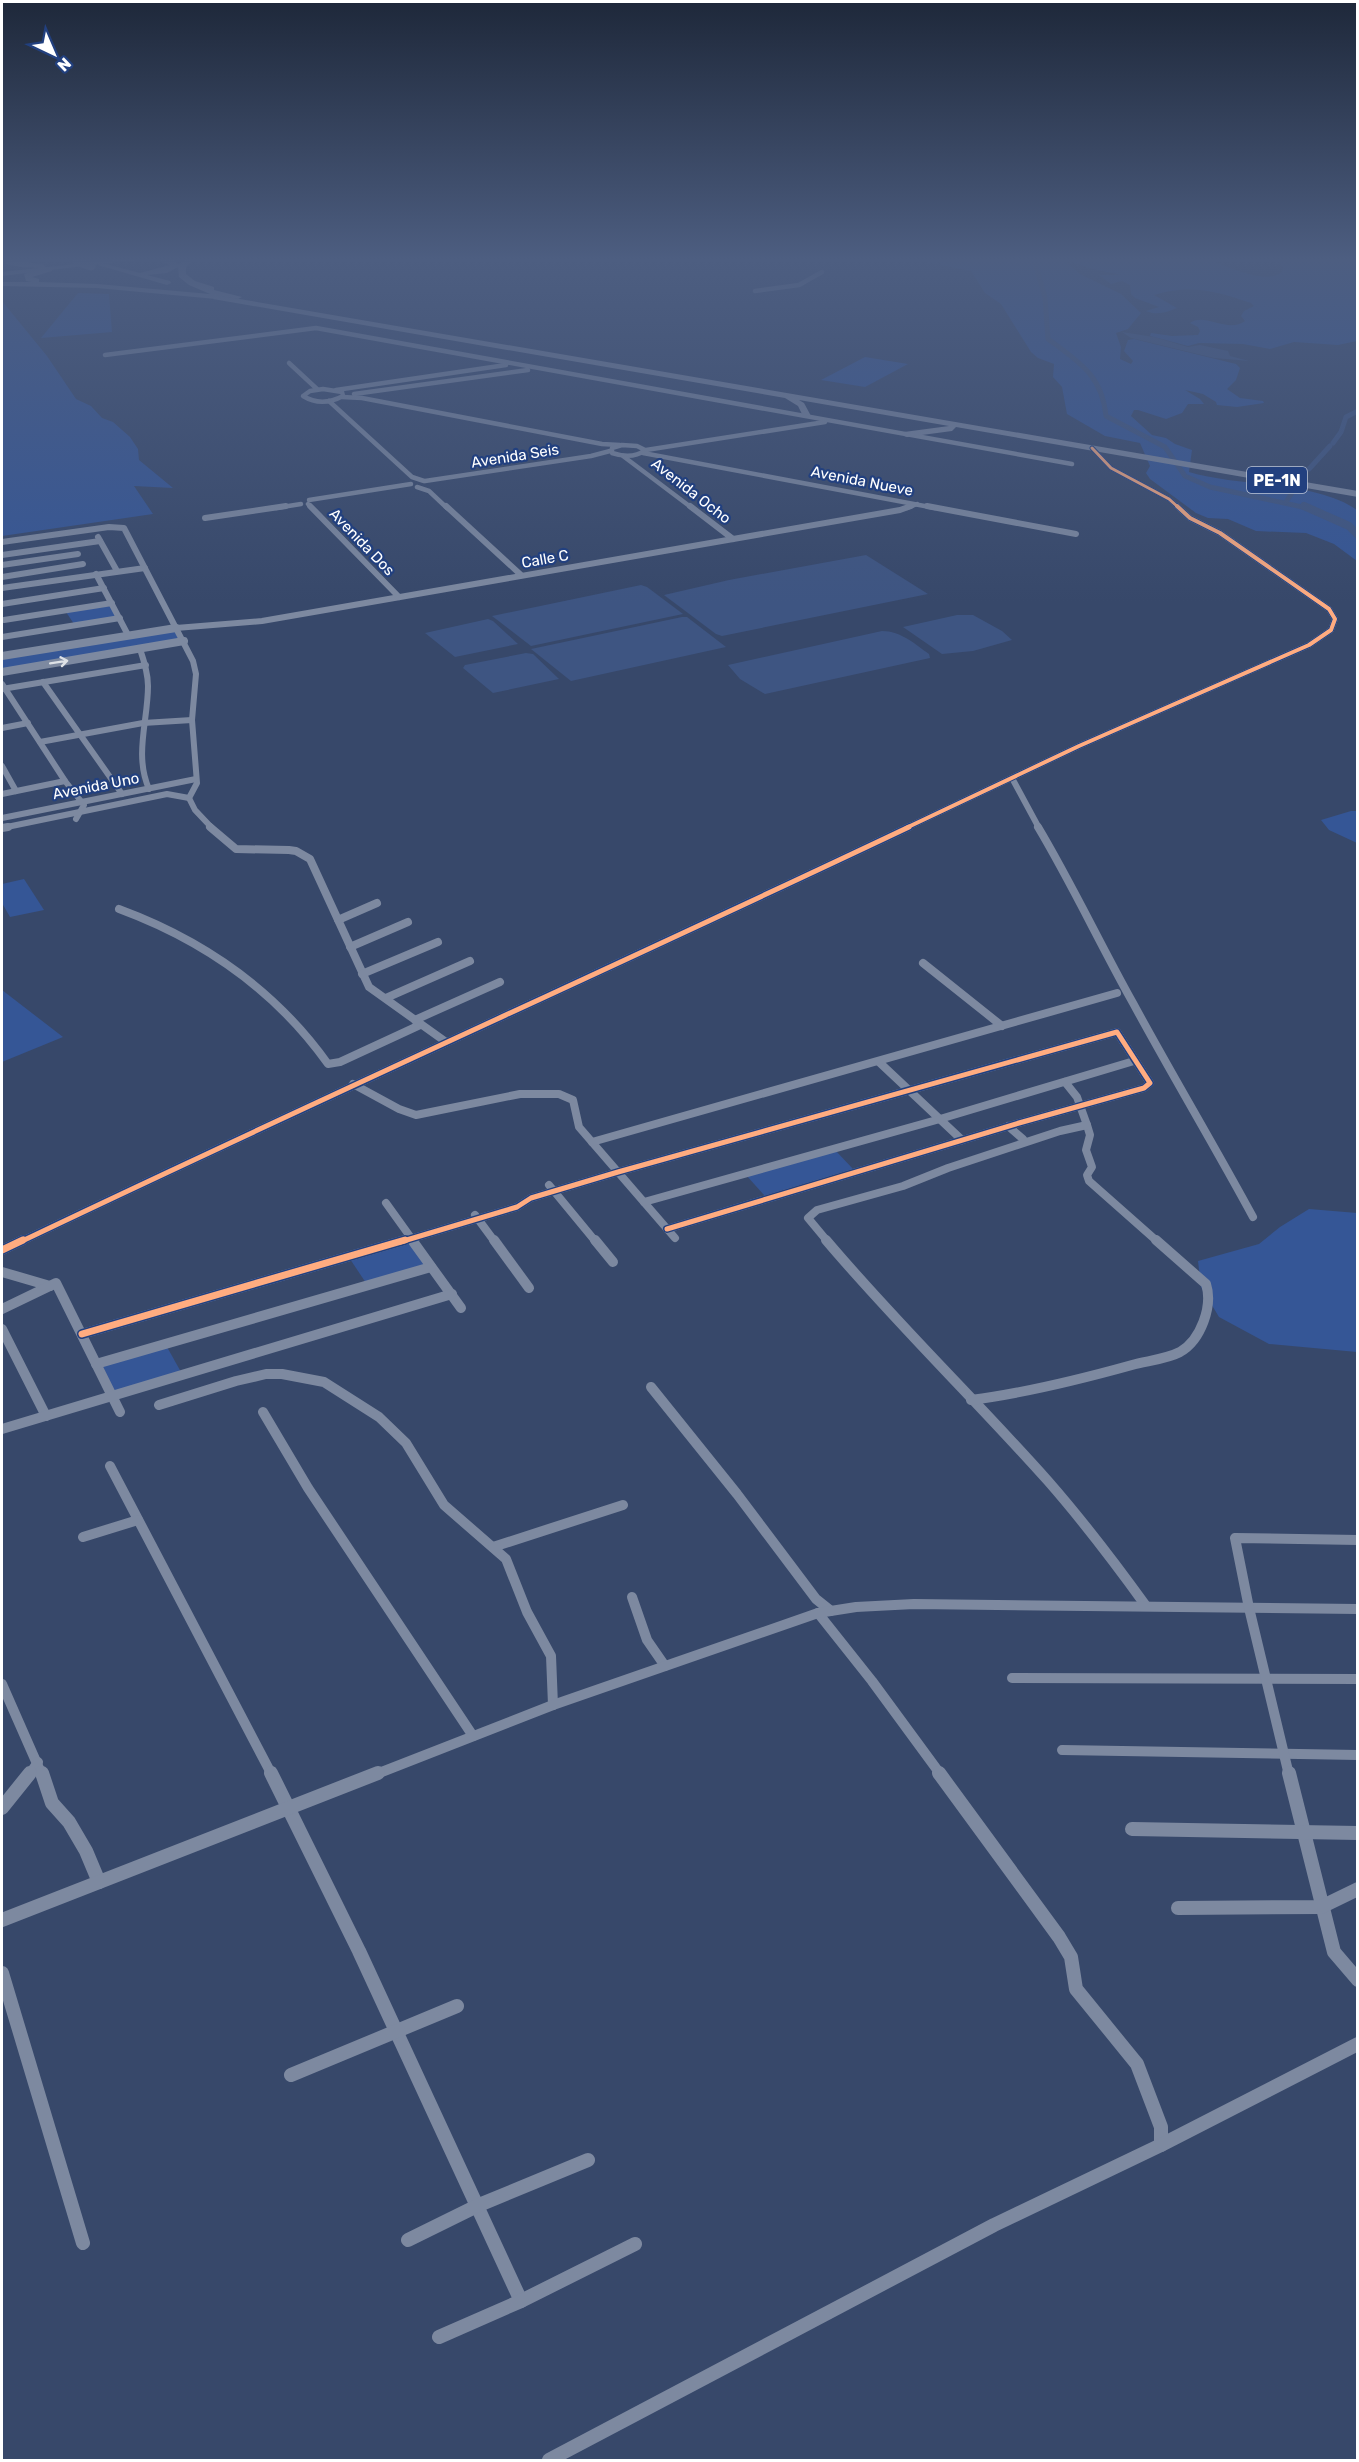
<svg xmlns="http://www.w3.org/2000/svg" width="1359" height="2462" font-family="Rubik,sans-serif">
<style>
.green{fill:#355696}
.water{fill:#3e5582}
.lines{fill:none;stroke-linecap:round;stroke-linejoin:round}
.canal-far1{stroke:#3e5582;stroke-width:5}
.canal{stroke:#3e5582;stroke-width:8}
.minor-far4{stroke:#7d89a0;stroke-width:4.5}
.minor-far3{stroke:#7d89a0;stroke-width:6}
.minor-far2{stroke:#7d89a0;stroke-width:8}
.minor-far1{stroke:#7d89a0;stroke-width:10}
.minor{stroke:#7d89a0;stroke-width:14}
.tertiary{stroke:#7d89a0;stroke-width:8}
.trunk{fill:#7c88a0;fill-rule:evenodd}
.motorway{fill:#7e89a0;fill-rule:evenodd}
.motorway-bridge{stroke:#7e89a0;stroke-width:9}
.cycleway-far3-casing{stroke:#22407f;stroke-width:5}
.cycleway-far2-casing{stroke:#22407f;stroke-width:6}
.cycleway-far1-casing{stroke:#22407f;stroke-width:8}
.cycleway-casing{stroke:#22407f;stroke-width:10}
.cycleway-far3{stroke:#ffac80;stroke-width:3}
.cycleway-far2{stroke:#ffac80;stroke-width:4}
.cycleway-far1{stroke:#ffac80;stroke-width:5}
.cycleway{stroke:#ffac80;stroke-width:7}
.oneway{stroke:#dee2e7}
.labels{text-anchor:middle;stroke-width:4.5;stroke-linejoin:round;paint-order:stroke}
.far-street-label{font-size:15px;fill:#fff;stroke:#22407f}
.shield{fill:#22407f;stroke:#bdc6d9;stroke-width:1.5}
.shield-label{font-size:16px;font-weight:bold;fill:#fff}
</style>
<rect width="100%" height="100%" fill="#37486a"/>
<!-- green -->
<g class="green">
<path d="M917 259H1062L1080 274 1121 294 1141 313 1128 329 1116 333 1121 347 1120 359 1131 364 1133 361 1124 351 1128 340 1134 339 1236 364 1240 368 1236 380 1227 389 1240 398 1263 401 1264 403 1237 407 1217 405 1216 402 1203 394 1185 390 1200 399 1204 404H1188L1182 413 1166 419 1138 410H1134L1131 416 1152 435 1166 438 1175 444 1192 450 1189 472C1238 487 1317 481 1357 510V561L1334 544 1306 533 1256 531 1228 519 1208 518 1196 513 1150 479 1146 473 1150 466 1140 443 1105 436 1067 414 1062 387 1053 377 1054 364 1038 358 1031 352 1001 304 985 293 971 271 940 265V262L929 263Z"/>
<path d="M1066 259H1203C1224 262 1262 287 1282 272L1283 267 1275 259H1357V341L1338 345 1294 342 1270 349 1243 344 1199 343 1188 346 1150 336 1151 333 1172 336 1198 335 1200 331 1198 327 1190 323C1204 312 1228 334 1245 321L1241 316 1244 311 1254 306 1251 303C1215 291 1191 284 1154 295L1177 308C1167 312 1157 316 1146 311L1159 307 1135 298 1131 294 1130 285 1122 281 1111 284 1099 275H1121L1089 268Z"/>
<path d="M78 293 109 294 112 332 41 338Z"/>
<path d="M2 301 47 356 76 399 91 406 102 418 113 422 130 437 138 449 139 460 173 488 134 486 153 514 2 536Z"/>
<path d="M865 357 908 364 865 387 821 380Z"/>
<path d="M111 606 116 617 74 624 66 612Z"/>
<path d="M173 630 181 639 2 670V657Z"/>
<path d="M1351 811H1357V843L1329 830 1321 820Z"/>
<path d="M24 879 44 910 10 917 2 903V884Z"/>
<path d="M2 990 63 1037 2 1062Z"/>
<path d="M835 1150 854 1170 765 1196 746 1175Z"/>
<path d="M1309 1209 1357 1213V1352L1269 1344 1219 1317 1201 1287 1198 1261 1259 1244 1280 1227Z"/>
<path d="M409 1242 426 1265 366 1283 350 1259Z"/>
<path d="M167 1347 181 1372 115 1392 102 1365Z"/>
</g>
<!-- water -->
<g class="water">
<path d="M1122 332 1154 337 1188 347 1200 345 1228 351 1230 356 1249 361 1214 358 1131 338Z"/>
<path d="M866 555 928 594 722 636 716 634 664 595 729 580Z"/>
<path d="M641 585 647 587 683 614 531 646 492 616Z"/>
<path d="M957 615H973L1002 631 1012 640 973 651 942 654 903 627Z"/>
<path d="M682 617H687L726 647 571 681 531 649Z"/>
<path d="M488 619 493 621 518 644 455 657 425 633Z"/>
<path d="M882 631C901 631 915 644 929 654L930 658 765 694 740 679 728 665Z"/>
<path d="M526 653 533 654 559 679 493 693 463 668 465 665Z"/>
</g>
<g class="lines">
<!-- canal-far1 -->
<g class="canal-far1">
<path d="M1029 259 1035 262 1045 298 1048 339C1079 362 1102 375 1106 416L1165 447 1185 476 1210 487 1307 508"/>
<path d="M1333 443 1341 432 1346 417 1358 411"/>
<path d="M1309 469 1330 446"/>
<path d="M1286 502 1297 485"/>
</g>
<!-- canal -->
<path class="canal" d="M1304 506 1349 526 1358 535"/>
<!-- minor-far4 -->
<g class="minor-far4">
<path d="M755 291 799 285 822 272"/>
<path d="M105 355 316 328 1072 464"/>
<path d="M289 363 317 389"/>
<path d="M323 389 342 392 343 396C330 403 316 404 303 396L310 391Z"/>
<path d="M336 390 506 365"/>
<path d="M354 394 528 370"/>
<path d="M342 397 362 398 602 444 620 445"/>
<path d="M329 401 412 477 424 481"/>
<path d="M622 445 637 446 645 450C635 458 624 457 612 453V448Z"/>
<path d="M1092 448 1111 468 1169 499 1179 508"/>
<path d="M646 450 825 422"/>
<path d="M643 453 935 508"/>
<path d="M623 456 692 508"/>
<path d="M425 481 591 456 610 451"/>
<path d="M417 487 429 491 447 508"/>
<path d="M309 500 411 484"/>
<path d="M308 504 312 508"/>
<path d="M276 508 301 504"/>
<path d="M907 508 917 504"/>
</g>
<!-- minor-far3 -->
<g class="minor-far3">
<path d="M310 506 399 597"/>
<path d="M446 506 521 575"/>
<path d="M690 506 733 539"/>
<path d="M927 506 1076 534"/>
<path d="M205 518 286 506"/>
<path d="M98 537 117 571"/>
<path d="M2 542 109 527 124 528 193 661 196 674 192 720 197 783 189 798"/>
<path d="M2 555 100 541"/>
<path d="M2 565 78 554"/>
<path d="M96 574 128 635"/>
<path d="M2 577 83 564"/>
<path d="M2 588 145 568"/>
<path d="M2 604 104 588"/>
<path d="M4 620 112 603"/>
<path d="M176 628 262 621 900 510 911 506"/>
<path d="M2 637 120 618"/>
<path d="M140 649C144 661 148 673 148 686 148 721 134 755 149 789"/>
<path d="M43 682 122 794"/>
<path d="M2 684 65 781 84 805 76 819"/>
<path d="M2 689 146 665"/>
<path d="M2 728 28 723"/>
<path d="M40 742 143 723 192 720"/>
<path d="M2 766 16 791"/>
<path d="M1012 778 1039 828"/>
<path d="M2 794 65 781"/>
<path d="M189 798 195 810 212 828"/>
<path d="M2 818 196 779"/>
<path d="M2 828 167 794 189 798"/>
<path d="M906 828 1079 746 1309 645 1331 630 1335 619 1329 609 1220 533 1190 518 1177 506"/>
</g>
<!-- minor-far2 -->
<g class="minor-far2">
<path d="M210 827 236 849 289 850 296 851 310 859 369 987 446 1042"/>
<path d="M1038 827C1072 884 1100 944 1133 1003 1172 1075 1214 1145 1253 1217"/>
<path d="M2 828 8 827"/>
<path d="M119 909C203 940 276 991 328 1064L340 1062 420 1025"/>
<path d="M338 920 377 903"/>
<path d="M350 947 408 922"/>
<path d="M923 963 1002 1026"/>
<path d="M362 974 438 942"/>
<path d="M386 998 470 961"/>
<path d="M415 1020 500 982"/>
<path d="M879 1062 962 1140"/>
<path d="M1065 1082 1077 1097 1087 1125 1090 1135 1086 1150 1092 1167 1087 1175 1089 1181 1158 1242"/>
<path d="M353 1084 399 1109 416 1115 520 1094H559L573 1100 579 1127 675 1238"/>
<path d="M1008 1126 1023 1139"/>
<path d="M592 1142 1117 993"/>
<path d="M549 1185 596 1242"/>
<path d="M644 1202 940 1119 1134 1061"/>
<path d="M386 1203 414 1242"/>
<path d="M475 1215 495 1242"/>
<path d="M20 1242C315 1101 614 967 909 827"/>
<path d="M400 1242 517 1207 531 1198 618 1172 1117 1032 1150 1083 1144 1088 1019 1123 667 1229"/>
<path d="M828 1242 808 1218 817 1210 903 1186 948 1168 1060 1131 1087 1125"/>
</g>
<!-- minor-far1 -->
<g class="minor-far1">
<path d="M412 1240 461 1308"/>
<path d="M494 1240 529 1288"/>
<path d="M595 1240 613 1262"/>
<path d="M826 1240C897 1324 975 1399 1048 1481 1083 1521 1115 1563 1146 1606"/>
<path d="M2 1250 23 1240"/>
<path d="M2 1272 50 1286"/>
<path d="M2 1309 56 1283 120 1412"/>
<path d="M2 1329 46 1416"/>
<path d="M82 1334 405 1240"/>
<path d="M96 1364 431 1267"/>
<path d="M651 1387 737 1494 816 1599 831 1611"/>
<path d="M971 1400C1026 1393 1078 1380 1132 1365 1146 1361 1167 1359 1180 1352 1201 1340 1213 1306 1206 1284L1156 1240"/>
<path d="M159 1405 236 1381 266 1374H282L324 1382 379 1417 406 1443 444 1505 506 1559 527 1612 551 1656 553 1705"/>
<path d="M263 1412 308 1488 473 1736"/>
<path d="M2 1429 452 1294"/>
<path d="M110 1466 272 1775"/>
<path d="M83 1537 138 1520"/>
<path d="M493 1547 623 1505"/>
<path d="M632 1597 647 1640 665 1666"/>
<path d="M818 1613 872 1681 941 1775"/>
<path d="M1012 1678 1358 1679"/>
<path d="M2 1684 42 1775"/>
<path d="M1062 1750 1358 1755"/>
<path d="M29 1775 38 1762"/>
<path d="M374 1775 553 1705 818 1613 856 1607 914 1604 1358 1609"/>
<path d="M1289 1775 1249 1608 1235 1538 1358 1540"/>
</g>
<!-- minor -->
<g class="minor">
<path d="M42 1773 52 1803 69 1822 86 1851 99 1882"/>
<path d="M271 1773 359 1951 521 2301"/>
<path d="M939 1773 1059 1937 1071 1957 1076 1989 1137 2064 1161 2127V2145"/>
<path d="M1289 1773 1334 1952 1358 1980"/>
<path d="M2 1808 30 1773"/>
<path d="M1132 1829 1358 1833"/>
<path d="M1178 1908 1321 1907 1358 1889"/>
<path d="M2 1920 378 1773"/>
<path d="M2 1973 83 2243"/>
<path d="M291 2075 457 2006"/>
<path d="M408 2240 479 2205 588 2160"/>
<path d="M439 2337 521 2301 635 2244"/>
<path d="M549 2460 994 2225 1161 2145 1358 2044"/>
</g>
<!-- tertiary -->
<g class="tertiary">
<path d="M2 656 176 628"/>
<path d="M2 672 184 641"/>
</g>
<!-- trunk -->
<g class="trunk">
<path d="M122 259H140L2 276V272Z"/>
<path d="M216 295 1358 491V497L956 427 952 431 907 437 904 436V432L949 426 799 400 804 403 811 416 807 418H804L798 406 785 398 213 299Z"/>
</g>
<!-- motorway -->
<g class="motorway">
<path d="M6 259H14L13 261 43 264 46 267H52V271L32 277 39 279V282L97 284 210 294 189 285 179 277 178 267 167 273 147 275 170 281 171 283 167 285 98 265 102 263 140 273 170 265 155 259H174L178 265 185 259H193L186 267V274L195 281 214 287V290L242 297 238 299 219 296 216 299 97 288 2 286V282H32L26 281 24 274 43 268 20 267 6 264Z"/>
<path d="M80 259H90L91 260 87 262Z"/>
<path d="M122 259H150L125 262Z"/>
</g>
<!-- motorway-bridge -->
<path class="motorway-bridge" d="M76 261 91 266"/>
<defs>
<path id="cycleway-far3" d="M1092 448 1111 468 1169 499 1179 508"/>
<path id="cycleway-far2" d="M906 828 1079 746 1309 645 1331 630 1335 619 1329 609 1220 533 1190 518 1177 506"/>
<g id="cycleway-far1">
<path d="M20 1242C315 1101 614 967 909 827"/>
<path d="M400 1242 517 1207 531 1198 618 1172 1117 1032 1150 1083 1144 1088 1019 1123 667 1229"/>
</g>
<g id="cycleway">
<path d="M2 1250 23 1240"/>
<path d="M82 1334 405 1240"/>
</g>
</defs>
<!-- cycleway-far3 casing -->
<use href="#cycleway-far3" class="cycleway-far3-casing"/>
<!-- cycleway-far2 casing -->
<use href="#cycleway-far2" class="cycleway-far2-casing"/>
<!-- cycleway-far1 casing -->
<use href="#cycleway-far1" class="cycleway-far1-casing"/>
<!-- cycleway casing -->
<use href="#cycleway" class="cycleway-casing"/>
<!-- cycleway-far3 -->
<use href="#cycleway-far3" class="cycleway-far3"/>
<!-- cycleway-far2 -->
<use href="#cycleway-far2" class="cycleway-far2"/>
<!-- cycleway-far1 -->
<use href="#cycleway-far1" class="cycleway-far1"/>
<!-- cycleway -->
<use href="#cycleway" class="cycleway"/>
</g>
<!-- one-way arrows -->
<defs><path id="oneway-shaft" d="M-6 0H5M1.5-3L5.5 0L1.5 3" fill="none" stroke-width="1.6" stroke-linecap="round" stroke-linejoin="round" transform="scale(1.5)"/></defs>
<use class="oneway" href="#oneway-shaft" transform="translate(59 662) rotate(-9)"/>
<!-- sky -->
<linearGradient id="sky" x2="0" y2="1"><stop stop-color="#1e283a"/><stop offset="0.43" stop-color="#4d5e81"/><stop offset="1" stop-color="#4d5e81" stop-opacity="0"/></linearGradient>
<rect width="1359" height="603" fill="url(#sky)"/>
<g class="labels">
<!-- far-street labels -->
<g class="far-street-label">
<text transform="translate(515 456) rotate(-9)" y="5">Avenida Seis</text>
<text transform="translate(862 481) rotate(11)" y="5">Avenida Nueve</text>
<text transform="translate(691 491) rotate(38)" y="5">Avenida Ocho</text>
<text transform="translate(362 542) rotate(46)" y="5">Avenida Dos</text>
<text transform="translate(545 559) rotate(-10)" y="5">Calle C</text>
<text transform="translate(96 786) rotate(-11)" y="5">Avenida Uno</text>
</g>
<!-- shield labels -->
<rect class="shield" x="1247" y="467" width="60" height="26" rx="4.5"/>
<g class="shield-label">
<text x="1277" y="486">PE-1N</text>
</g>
</g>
<!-- border -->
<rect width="1359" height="2462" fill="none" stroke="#ffffff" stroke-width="6"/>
<!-- north arrow -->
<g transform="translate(54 54) rotate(136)" stroke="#22407f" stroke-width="4.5" paint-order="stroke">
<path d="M0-4.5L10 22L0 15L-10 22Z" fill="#ffffff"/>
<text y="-9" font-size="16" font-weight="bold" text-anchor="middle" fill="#ffffff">N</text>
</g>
</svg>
